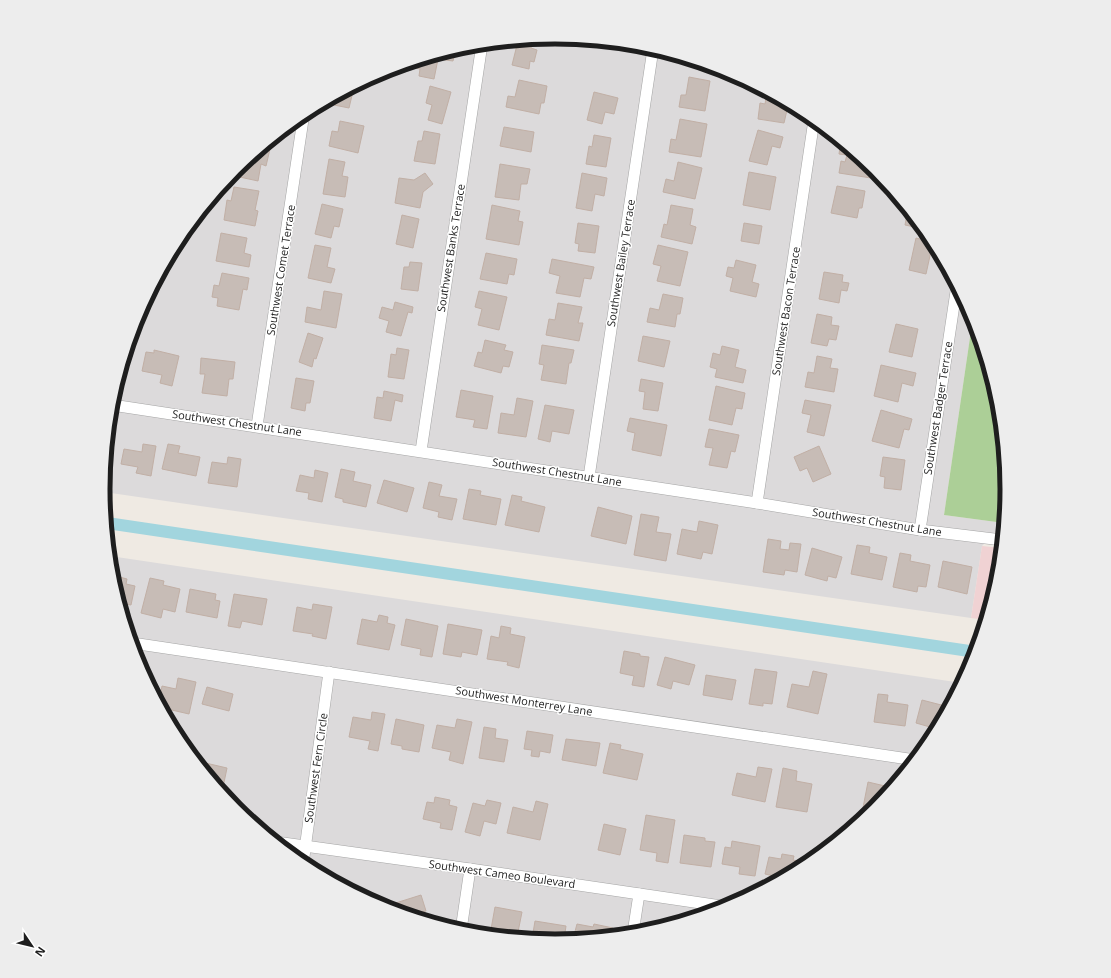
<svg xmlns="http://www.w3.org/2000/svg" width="1111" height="978" font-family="'Open Sans',sans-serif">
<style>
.residential{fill:#dcdadb}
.commercial{fill:#f0d2d3}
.forest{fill:#accf97}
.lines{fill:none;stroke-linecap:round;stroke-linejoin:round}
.canal{stroke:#a2d5de;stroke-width:12}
.building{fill:#c7bcb6;stroke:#c1afa5}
.street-casing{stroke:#a5a5a5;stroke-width:12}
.street{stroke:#fff;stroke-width:11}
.labels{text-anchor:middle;stroke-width:3;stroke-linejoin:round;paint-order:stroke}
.street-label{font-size:11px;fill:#1e1e1e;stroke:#fff}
.rim{fill:none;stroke:#1e1e1e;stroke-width:5}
</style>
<rect width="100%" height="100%" fill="#efeae3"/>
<!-- residential -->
<g class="residential">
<path d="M556 37 644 46 729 71 807 113 875 170 931 238 973 317 944 515 1004 523 982 546 971 618 104 492 112 401 138 316 180 238 236 169 305 113 383 71 468 46Z"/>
<path d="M110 556 962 683 931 740 875 809 806 865 728 907 643 932 555 941 467 932 382 907 304 865 236 808 180 740 138 662 112 577Z"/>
</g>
<!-- commercial -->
<path class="commercial" d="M982 546 1002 548 999 577 986 620 971 618Z"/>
<!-- forest -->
<path class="forest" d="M973 317 999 401 1007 489 1004 523 944 515Z"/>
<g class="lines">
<!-- canal -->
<path class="canal" d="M107 523 976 652"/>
</g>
<!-- building -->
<g class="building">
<path d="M533 39 531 48 537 50 534 62 530 61 529 69 512 65 518 41Z"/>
<path d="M456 49 453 61 438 59 434 79 419 76 420 69 416 68 417 61Z"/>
<path d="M690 60 711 66V69L689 64Z"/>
<path d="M689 77 710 81 705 111 679 107 681 95H686Z"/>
<path d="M519 80 547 86 544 103H541L539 114 506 107 508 96 515 97Z"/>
<path d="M430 86 451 92 442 124 428 120 432 105 426 103Z"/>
<path d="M354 87 349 108 334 105 336 96Z"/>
<path d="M594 92 618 98 614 114 605 112 602 124 587 120Z"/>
<path d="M767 92 781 100 780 108 787 110 784 123 758 119 760 103 765 104Z"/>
<path d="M680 119 707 124 701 157 669 152 671 139 676 140Z"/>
<path d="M340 121 364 126 358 153 329 146 332 131 338 132Z"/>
<path d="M504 127 534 132 531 152 500 146Z"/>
<path d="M758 130 783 137 780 148 772 146 767 165 749 161Z"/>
<path d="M424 131 440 134 435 164 414 161 418 141H422Z"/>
<path d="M594 135 611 138 606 167 586 164 589 146 592 147Z"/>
<path d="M841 141 873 167 871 178 839 173 841 161 845 162 847 155 839 154Z"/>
<path d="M262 148 270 149 266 166 261 164 258 181 235 176 236 169Z"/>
<path d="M329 159 345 162 342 176 348 177 345 197 323 194Z"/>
<path d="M678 162 702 168 695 199 663 192 666 179 674 181Z"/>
<path d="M500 164 530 169 527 184H521L519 200 495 197Z"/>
<path d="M749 172 776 177 770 210 743 205Z"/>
<path d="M425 173 433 184 423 192 420 208 395 203 399 178 414 180Z"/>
<path d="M582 173 607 178 604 196 595 194 592 211 576 208Z"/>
<path d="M837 186 865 191 862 208H859L857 218 831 213Z"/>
<path d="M234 187 259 191 255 210 258 211 255 226 224 220 227 200 231 201Z"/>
<path d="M322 204 343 209 339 227 334 226 331 238 315 234Z"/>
<path d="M492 205 520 211 518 221 523 222 519 245 486 239Z"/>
<path d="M671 205 693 209 690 225 696 227 692 244 661 237 664 224 667 225Z"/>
<path d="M908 209 924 229 905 225Z"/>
<path d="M402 215 419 219 413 248 396 244Z"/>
<path d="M578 223 599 226 595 253 578 251 579 244 575 243Z"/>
<path d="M744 223 762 226 759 244 741 241Z"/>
<path d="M221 233 247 238 244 253 251 255 249 267 216 261Z"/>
<path d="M916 238 933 242 926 274 909 270Z"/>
<path d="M315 245 331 248 327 267 335 269 331 283 308 278Z"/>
<path d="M658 245 688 252 680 286 657 281 661 266 653 264Z"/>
<path d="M486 253 517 259 514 275 509 274 507 284 480 279Z"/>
<path d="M552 259 594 267 591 279 584 278 580 297 556 293 560 276 549 273Z"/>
<path d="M736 260 756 265 752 282 759 284 756 297 730 291 733 278 726 276 728 267 734 268Z"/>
<path d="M410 262 422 263 418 291 401 289 404 267H409Z"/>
<path d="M824 272 843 275 842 282 849 283 847 291 841 290 839 303 819 299Z"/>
<path d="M222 273 249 278 247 290 243 289 239 310 217 306 218 298 212 297 214 285 219 286Z"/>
<path d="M324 291 342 294 336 328 305 322 307 307 321 310Z"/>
<path d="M479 291 507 297 499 330 478 325 482 309 475 307Z"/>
<path d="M663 294 683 298 680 314H677L675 327 647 322 650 308 659 310Z"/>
<path d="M395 302 413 307 412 313 408 312 401 336 386 332 389 321 379 318 382 307 393 310Z"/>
<path d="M558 303 582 307 578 323H583L579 341 546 335 549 319 555 320Z"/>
<path d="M817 314 832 317 831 325 839 326 836 340 829 339 827 346 811 343Z"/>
<path d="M896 324 918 329 912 357 889 352Z"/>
<path d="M308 333 323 338 316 359 314 358 312 367 299 362Z"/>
<path d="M643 336 670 341 664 367 638 361Z"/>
<path d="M485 340 506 345 504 350 513 352 509 367 503 366 501 373 474 366 478 352 482 353Z"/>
<path d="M542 345 574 350 571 363H569L566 384 541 380 544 365 539 364Z"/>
<path d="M722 346 739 350 735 367 746 370 743 383 715 377 717 369 710 367 713 353 720 355Z"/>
<path d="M397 348 409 350 404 379 388 377 391 354 396 355Z"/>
<path d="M154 350 179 356 172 386 160 383 162 375 142 371 146 352 154 353Z"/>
<path d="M127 352 131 353 127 369 122 368Z"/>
<path d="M817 356 832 359 830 368 838 369 834 392 805 387 808 372 814 373Z"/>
<path d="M201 358 235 362 233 379H229L227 396 202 393 205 374H200Z"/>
<path d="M881 365 916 373 913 386 902 383 898 402 874 396Z"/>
<path d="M296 378 314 381 310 403H306L305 411 291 408Z"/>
<path d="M641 379 663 383 658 411 643 409 645 392 639 391Z"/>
<path d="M716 386 745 393 742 409 736 408 732 425 709 420Z"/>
<path d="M461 390 493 396 487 429 473 427 475 420 456 417Z"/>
<path d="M384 391 403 395 402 402 395 400 391 421 374 418 377 397 383 398Z"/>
<path d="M517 398 533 401 526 437 498 433 501 413 514 415Z"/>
<path d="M805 400 831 405 824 436 807 432 811 415 802 413Z"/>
<path d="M545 405 574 410 569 434 552 431 550 442 538 439Z"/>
<path d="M881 410 912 419 909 430 904 429 899 448 872 441Z"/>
<path d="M630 418 667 425 661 456 632 450 635 433 627 431Z"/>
<path d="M709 429 739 435 735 452 731 451 727 468 709 465 713 448 705 447Z"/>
<path d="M143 444 156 446 151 476 136 473 138 467 121 464 124 449 142 452Z"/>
<path d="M168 444 180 446 178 453 200 457 196 476 162 469Z"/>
<path d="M819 446 831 474 813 482 807 468 800 471 794 457Z"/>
<path d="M228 457 241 459 237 487 208 483 212 462 227 464Z"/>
<path d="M883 457 905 460 901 490 884 488 885 477 880 476Z"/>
<path d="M341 469 355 472 353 481 371 485 366 507 343 502V499L335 497Z"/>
<path d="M315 470 328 473 322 502 308 499 309 493 296 491 300 475 314 478Z"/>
<path d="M384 480 414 488 407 512 377 503Z"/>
<path d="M429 482 442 485 439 496 457 499 452 520 438 517 439 512 423 508Z"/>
<path d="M469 489 481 491 480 495 501 499 496 525 463 519Z"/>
<path d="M512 495 522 497 521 501 545 507 539 532 505 525Z"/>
<path d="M598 507 632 516 626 544 591 536Z"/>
<path d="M641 514 659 517 656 532 671 534 666 561 634 555Z"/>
<path d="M699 521 718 525 712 554 703 552 701 559 677 554 682 529 697 532Z"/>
<path d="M768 539 781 541 780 549 789 550 790 543 801 544 797 572 785 570 784 575 763 572Z"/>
<path d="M857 545 870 547 869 553 887 557 882 580 851 574Z"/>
<path d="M812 548 842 557 836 578 828 576 827 581 805 575Z"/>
<path d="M900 553 911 555 910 561 930 565 926 587 918 586 917 592 893 587Z"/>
<path d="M943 561 972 567 967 594 938 587Z"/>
<path d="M994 565 1000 566 999 577 988 611H987Z"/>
<path d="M112 575 127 579 126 584 135 586 131 605 120 603Z"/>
<path d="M150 578 164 581 163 585 180 589 175 612 163 609 161 618 141 613Z"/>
<path d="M190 589 216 594 215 600 220 601 217 618 186 612Z"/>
<path d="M234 594 267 599 262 625 242 621 240 628 228 626Z"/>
<path d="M313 604 332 607 326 639 312 636 313 634 293 631 297 607 312 610Z"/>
<path d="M379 615 388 617 387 623 395 625 389 650 357 644 362 619 377 622Z"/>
<path d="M406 619 438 626 432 657 420 655 421 649 401 645Z"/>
<path d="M448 624 482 630 477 655 462 652 461 657 443 654Z"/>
<path d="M501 626 511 628 510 634 525 637 519 668 507 665 508 662 487 659 491 636 499 638Z"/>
<path d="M624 651 640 654V656L649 657 644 687 632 685 634 676 620 673Z"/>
<path d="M665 657 695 665 689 685 673 681 671 689 657 685Z"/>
<path d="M755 669 777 672 772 704 763 703V706L749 704Z"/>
<path d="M813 671 827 674 818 714 787 707 792 684 809 687Z"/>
<path d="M706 675 736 680 732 700 703 695Z"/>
<path d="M178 678 196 682 189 714 163 708 159 702 162 686 176 689Z"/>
<path d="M207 687 233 694 229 711 202 704Z"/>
<path d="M878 694 888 695 887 702 908 705 905 726 874 722Z"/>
<path d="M922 700 949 707 937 729 916 723Z"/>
<path d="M372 712 385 714 378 751 368 749 370 741 349 737 353 717 371 720Z"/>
<path d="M396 719 424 725 419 752 402 749V746L391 744Z"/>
<path d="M457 719 472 722 463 764 449 760 451 752 432 748 437 725 455 728Z"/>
<path d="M484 727 496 729 495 738 508 740 504 762 479 758Z"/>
<path d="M527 731 553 735 550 753 540 751 539 757 531 756 532 750 524 749Z"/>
<path d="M566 739 600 743 596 766 562 760Z"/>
<path d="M610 743 621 745 620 749 643 754 637 780 603 773Z"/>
<path d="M197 761 227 768 222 792Z"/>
<path d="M758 767 772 769 765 802 732 795 737 773 756 777Z"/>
<path d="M783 768 797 771 796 781 812 784 807 812 776 807Z"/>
<path d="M868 782 885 786 883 795 886 796 875 809 863 819 861 818Z"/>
<path d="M435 797 450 800 449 805 457 807 452 830 440 828 441 823 423 819 427 802 434 803Z"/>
<path d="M487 800 501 803 496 824 484 821 480 836 465 832 473 803 485 806Z"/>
<path d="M536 801 548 804 540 840 507 833 513 807 533 812Z"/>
<path d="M646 815 675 820 668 863 656 861 657 853 640 850Z"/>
<path d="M604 824 626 829 620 855 598 850Z"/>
<path d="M684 835 705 838V841L715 842 711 867 680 863Z"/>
<path d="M732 841 760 846 755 876 739 874 740 867 722 864 725 847 731 848Z"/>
<path d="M818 845 828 847 814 858Z"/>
<path d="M782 854 794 856 793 860 802 862 801 868 783 878 765 874 769 857 781 859Z"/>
<path d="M421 895 426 911 415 914 416 917 383 907Z"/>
<path d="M495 907 522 912 517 937 490 935Z"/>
<path d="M535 921 566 926 564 940 555 941 532 939Z"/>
<path d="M577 924 593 927 594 924 613 928 611 936 573 939Z"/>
</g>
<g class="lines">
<defs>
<g id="street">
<path d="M112 405 757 503 920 530 1002 540"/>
<path d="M257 426 304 113"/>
<path d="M421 451 482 44"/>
<path d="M589 477 653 49"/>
<path d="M757 503 814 120"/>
<path d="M920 530 957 285"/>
<path d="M132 643 915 760"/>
<path d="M276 842 470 869 728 907"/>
<path d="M303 864 329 672"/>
<path d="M461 930 470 869"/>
<path d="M633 933 639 894"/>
</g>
</defs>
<!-- street casing -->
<use href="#street" class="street-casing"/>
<!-- street -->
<use href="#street" class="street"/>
</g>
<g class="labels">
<!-- street labels -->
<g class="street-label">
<text transform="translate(451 248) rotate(-81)" y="4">Southwest Banks Terrace</text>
<text transform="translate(621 263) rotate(-81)" y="4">Southwest Bailey Terrace</text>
<text transform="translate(281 270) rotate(-81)" y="4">Southwest Comet Terrace</text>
<text transform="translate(786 311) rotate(-81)" y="4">Southwest Bacon Terrace</text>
<text transform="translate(938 408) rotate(-81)" y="4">Southwest Badger Terrace</text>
<text transform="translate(237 423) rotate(8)" y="4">Southwest Chestnut Lane</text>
<text transform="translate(557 472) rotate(9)" y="4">Southwest Chestnut Lane</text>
<text transform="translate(877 522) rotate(9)" y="4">Southwest Chestnut Lane</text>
<text transform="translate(524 701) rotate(9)" y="4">Southwest Monterrey Lane</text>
<text transform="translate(316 768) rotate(-82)" y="4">Southwest Fern Circle</text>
<text transform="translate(502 874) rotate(8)" y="4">Southwest Cameo Boulevard</text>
</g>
</g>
<!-- crop -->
<path d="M0 0H1111V978H0ZM110 489a445 445 0 1 1 890 0a445 445 0 1 1-890 0Z" fill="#ededed" fill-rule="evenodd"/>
<path class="rim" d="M110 489a445 445 0 1 1 890 0a445 445 0 1 1-890 0Z"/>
<!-- north arrow -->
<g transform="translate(32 946) rotate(125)" stroke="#ffffff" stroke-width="3" paint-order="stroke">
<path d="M0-3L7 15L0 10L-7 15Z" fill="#1e1e1e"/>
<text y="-6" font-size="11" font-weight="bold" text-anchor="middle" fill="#1e1e1e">N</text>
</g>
</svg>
